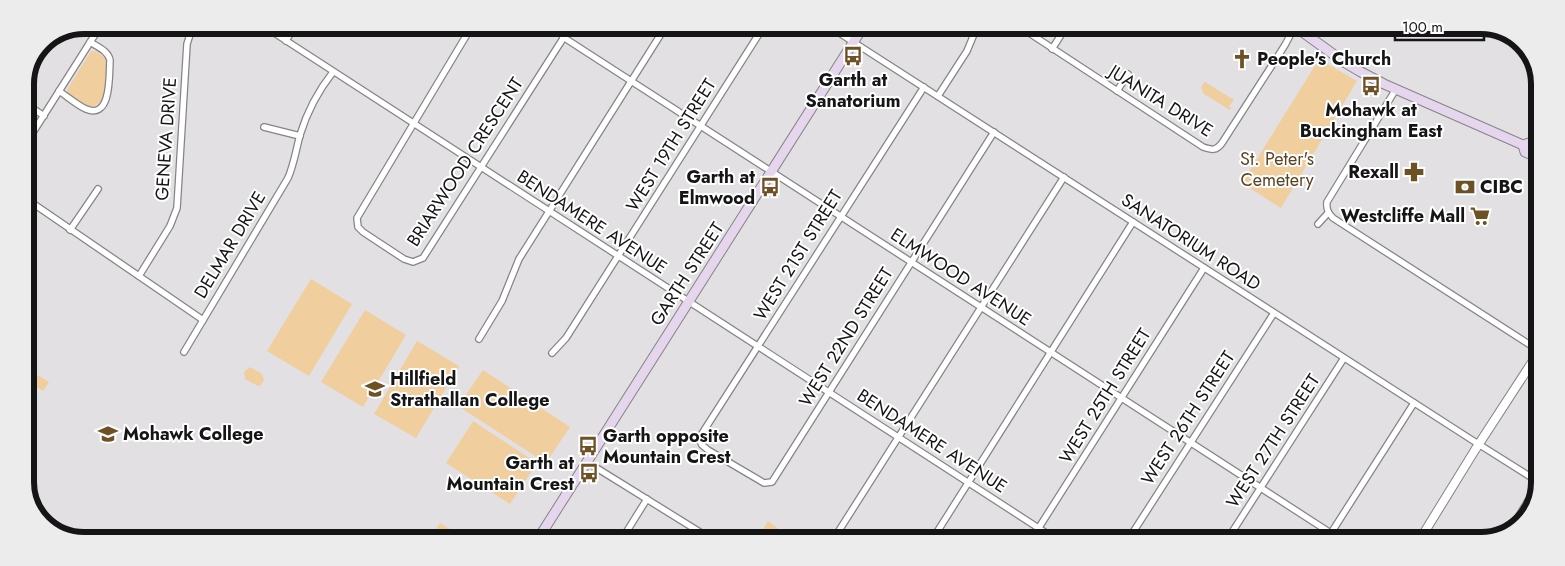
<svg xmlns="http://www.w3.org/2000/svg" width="1565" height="566" font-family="Jost,sans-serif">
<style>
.green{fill:#f0ce9e}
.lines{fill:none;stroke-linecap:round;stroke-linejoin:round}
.minor-casing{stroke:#858486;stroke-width:8}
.tertiary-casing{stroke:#858486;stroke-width:10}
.secondary-casing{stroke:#858486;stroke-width:11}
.minor{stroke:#fff;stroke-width:5.5}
.tertiary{stroke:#fff;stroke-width:8}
.secondary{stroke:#e5d6ee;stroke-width:9}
.labels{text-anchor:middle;stroke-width:4;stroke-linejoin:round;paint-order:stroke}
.poi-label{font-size:18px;font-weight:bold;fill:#161516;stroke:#fff;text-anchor:start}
.street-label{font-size:18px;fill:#161516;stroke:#fff}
.park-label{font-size:18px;fill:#5b4422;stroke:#fff}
.rim{fill:none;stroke:#161516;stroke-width:6}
</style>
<rect width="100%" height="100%" fill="#e2e0e3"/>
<!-- green -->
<g class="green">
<path d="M91 51H95L105 57 107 63 104 95 102 101 95 106H89L68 94 67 90Z"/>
<path d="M1319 59 1357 81 1281 208 1242 183Z"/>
<path d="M1205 82 1234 100 1229 106 1231 108 1230 110 1204 94C1201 90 1200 85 1205 82Z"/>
<path d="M311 279 352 304 309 376 267 351Z"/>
<path d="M365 310 406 335 363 407 321 382Z"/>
<path d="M417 341 459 366 416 438 374 414Z"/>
<path d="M250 367 262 374 264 380 261 385 258 386 245 379 244 372Z"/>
<path d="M25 368 49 382 43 391 25 380Z"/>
<path d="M483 370 570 427 546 463 458 406Z"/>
<path d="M473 421 537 463 510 504 446 463Z"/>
<path d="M768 521 793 540 757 539Z"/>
<path d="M440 523 466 539H435L431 536Z"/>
</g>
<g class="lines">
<defs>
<g id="minor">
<path d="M262 25 1057 540"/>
<path d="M472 26 357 218 358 227 363 232 404 259 413 262 423 258 571 26"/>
<path d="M830 27 1472 440 1537 481"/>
<path d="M1020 27 1203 147C1212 150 1216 151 1222 143L1285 45 1294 28"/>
<path d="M1489 28 1509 34"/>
<path d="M563 37 1343 541"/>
<path d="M286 41 295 25"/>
<path d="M1052 49 1066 27"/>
<path d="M1528 60 1530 54"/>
<path d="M924 87 703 432 699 439 702 445 708 450 764 483 772 482 994 132"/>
<path d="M1396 89 1327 202C1326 209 1328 213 1333 218L1538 350"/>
<path d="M59 91C68 97 77 105 86 109 112 120 109 74 110 60 108 51 98 47 90 42"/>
<path d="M1117 91 1128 74"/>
<path d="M938 96 967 51 977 27"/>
<path d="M25 103 44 116"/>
<path d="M264 127 300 136"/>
<path d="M25 145 101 25"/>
<path d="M25 198 203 320"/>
<path d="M1318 224 1328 213"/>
<path d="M70 230 98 189"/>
<path d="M139 276 170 226 177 208 187 44 193 25"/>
<path d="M479 339 502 301 519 259 666 26"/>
<path d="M184 352 288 178C294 164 296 150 300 135 307 112 318 91 333 72"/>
<path d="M552 353 566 338 764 26"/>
<path d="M587 462 711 539"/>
<path d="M1509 532 1537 486"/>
<path d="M622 539 647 499"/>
<path d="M833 540 1064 177"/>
<path d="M932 540 1133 222"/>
<path d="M1031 540 1204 268"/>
<path d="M1128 540 1274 313"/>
<path d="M1227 540 1344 358"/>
<path d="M1326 541 1414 403"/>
</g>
<path id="tertiary" d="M1419 541 1475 450 1538 353"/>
<g id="secondary">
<path d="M1297 28 1344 62 1361 72 1384 84 1523 145 1529 143 1539 148"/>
<path d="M1523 145 1525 152 1539 158"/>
<path d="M538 539 863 27"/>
</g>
</defs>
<!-- minor casing -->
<use href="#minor" class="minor-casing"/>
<!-- tertiary casing -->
<use href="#tertiary" class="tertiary-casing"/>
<!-- secondary casing -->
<use href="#secondary" class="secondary-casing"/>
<!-- minor -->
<use href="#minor" class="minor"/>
<!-- tertiary -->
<use href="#tertiary" class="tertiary"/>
<!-- secondary -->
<use href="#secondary" class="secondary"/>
</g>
<!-- icons -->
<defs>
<symbol id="bus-bare" viewBox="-9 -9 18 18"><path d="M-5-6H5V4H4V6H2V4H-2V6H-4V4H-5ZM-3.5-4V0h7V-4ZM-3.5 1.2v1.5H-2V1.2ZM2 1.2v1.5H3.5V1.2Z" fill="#6d5023" stroke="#fff" stroke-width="2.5" paint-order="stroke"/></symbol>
<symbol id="church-bare" viewBox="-9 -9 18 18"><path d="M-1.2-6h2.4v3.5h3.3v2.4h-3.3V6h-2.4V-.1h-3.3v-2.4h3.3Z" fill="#6d5023" stroke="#fff" stroke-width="2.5" paint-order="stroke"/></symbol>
<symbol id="pharmacy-bare" viewBox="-9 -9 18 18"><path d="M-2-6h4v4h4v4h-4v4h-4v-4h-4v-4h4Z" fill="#6d5023" stroke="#fff" stroke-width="2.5" paint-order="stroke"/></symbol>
<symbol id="bank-bare" viewBox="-9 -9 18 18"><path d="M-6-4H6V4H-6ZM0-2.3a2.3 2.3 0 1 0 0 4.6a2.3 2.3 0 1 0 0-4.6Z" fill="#6d5023" stroke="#fff" stroke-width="2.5" paint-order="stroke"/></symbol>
<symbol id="supermarket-bare" viewBox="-9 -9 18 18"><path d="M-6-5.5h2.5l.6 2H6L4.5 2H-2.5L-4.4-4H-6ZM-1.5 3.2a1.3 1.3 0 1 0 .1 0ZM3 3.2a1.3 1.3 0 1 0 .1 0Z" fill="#6d5023" stroke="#fff" stroke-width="2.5" paint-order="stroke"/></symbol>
<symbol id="school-bare" viewBox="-9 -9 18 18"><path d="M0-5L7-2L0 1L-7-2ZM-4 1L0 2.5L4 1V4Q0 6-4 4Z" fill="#6d5023" stroke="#fff" stroke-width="2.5" paint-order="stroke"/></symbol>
<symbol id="university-bare" viewBox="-9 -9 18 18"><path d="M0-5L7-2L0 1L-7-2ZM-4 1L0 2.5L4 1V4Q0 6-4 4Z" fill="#6d5023" stroke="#fff" stroke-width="2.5" paint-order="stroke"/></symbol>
</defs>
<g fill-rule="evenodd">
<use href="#bus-bare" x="839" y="42" width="28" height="28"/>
<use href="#church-bare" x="1228" y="45" width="28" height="28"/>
<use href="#bus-bare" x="1357" y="72" width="28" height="28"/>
<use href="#pharmacy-bare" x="1400" y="158" width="28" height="28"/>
<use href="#bus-bare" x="756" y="173" width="28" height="28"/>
<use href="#bank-bare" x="1451" y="173" width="28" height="28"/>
<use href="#supermarket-bare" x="1466" y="202" width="28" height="28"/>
<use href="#school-bare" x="361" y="375" width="28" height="28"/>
<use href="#university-bare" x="94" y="420" width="28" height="28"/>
<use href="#bus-bare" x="574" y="432" width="28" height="28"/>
<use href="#bus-bare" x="575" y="459" width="28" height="28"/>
</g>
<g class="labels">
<!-- poi labels -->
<g class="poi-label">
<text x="1257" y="65">People's Church</text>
<text x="853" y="86" text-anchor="middle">Garth at<tspan x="853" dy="21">Sanatorium</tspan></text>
<text x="1371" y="116" text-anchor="middle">Mohawk at<tspan x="1371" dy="21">Buckingham East</tspan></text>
<text x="1399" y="178" text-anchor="end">Rexall</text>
<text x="755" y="183" text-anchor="end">Garth at<tspan x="755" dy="21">Elmwood</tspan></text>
<text x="1480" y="193">CIBC</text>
<text x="1465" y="222" text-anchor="end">Westcliffe Mall</text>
<text x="390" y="385">Hillfield<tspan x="390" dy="21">Strathallan College</tspan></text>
<text x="123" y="440">Mohawk College</text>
<text x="603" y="442">Garth opposite<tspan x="603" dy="21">Mountain Crest</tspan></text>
<text x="574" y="469" text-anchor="end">Garth at<tspan x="574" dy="21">Mountain Crest</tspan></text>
</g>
<!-- street labels -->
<g class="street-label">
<text transform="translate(1161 101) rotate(32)" y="6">JUANITA DRIVE</text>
<text transform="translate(166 139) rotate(-86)" y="6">GENEVA DRIVE</text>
<text transform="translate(671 145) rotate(-58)" y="6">WEST 19TH STREET</text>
<text transform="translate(465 162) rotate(-57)" y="6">BRIARWOOD CRESCENT</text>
<text transform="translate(592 222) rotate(33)" y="6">BENDAMERE AVENUE</text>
<text transform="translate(1191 242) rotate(33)" y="6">SANATORIUM ROAD</text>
<text transform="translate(230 245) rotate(-59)" y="6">DELMAR DRIVE</text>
<text transform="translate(798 255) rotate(-58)" y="6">WEST 21ST STREET</text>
<text transform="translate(687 274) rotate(-57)" y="6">GARTH STREET</text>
<text transform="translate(961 277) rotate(33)" y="6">ELMWOOD AVENUE</text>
<text transform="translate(846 337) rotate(-58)" y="6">WEST 22ND STREET</text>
<text transform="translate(1105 396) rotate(-58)" y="6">WEST 25TH STREET</text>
<text transform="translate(1188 418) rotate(-57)" y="6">WEST 26TH STREET</text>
<text transform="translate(932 441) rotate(33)" y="6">BENDAMERE AVENUE</text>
<text transform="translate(1273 441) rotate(-57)" y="6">WEST 27TH STREET</text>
</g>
<!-- park labels -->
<g class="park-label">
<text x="1277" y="165">St. Peter's<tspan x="1277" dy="21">Cemetery</tspan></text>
</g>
</g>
<!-- crop -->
<path d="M0 0H1565V566H0ZM84 34H1481A50 50 0 0 1 1531 84V482A50 50 0 0 1 1481 532H84A50 50 0 0 1 34 482V84A50 50 0 0 1 84 34Z" fill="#ececec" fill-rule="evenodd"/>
<path class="rim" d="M84 34H1481A50 50 0 0 1 1531 84V482A50 50 0 0 1 1481 532H84A50 50 0 0 1 34 482V84A50 50 0 0 1 84 34Z"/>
<!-- scale -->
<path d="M1395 32v8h89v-8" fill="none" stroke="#161516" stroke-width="2.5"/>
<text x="1402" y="32" font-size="15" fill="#161516" stroke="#ffffff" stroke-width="4" paint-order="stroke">100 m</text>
</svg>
